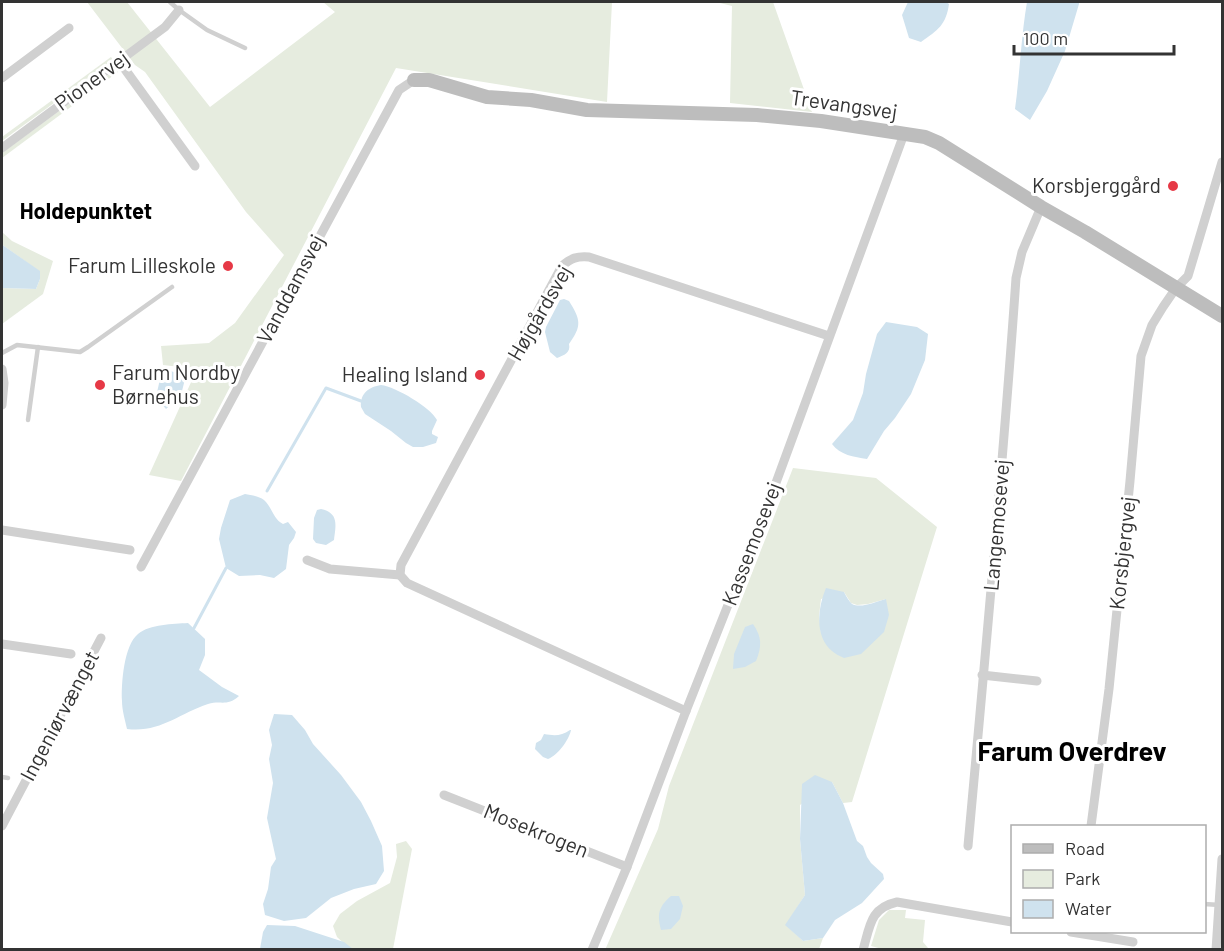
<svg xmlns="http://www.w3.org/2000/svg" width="1224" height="951" font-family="Barlow,sans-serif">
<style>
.green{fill:#e6ecdf;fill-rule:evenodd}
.water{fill:#cfe2ee}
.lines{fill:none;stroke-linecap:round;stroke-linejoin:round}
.stream{stroke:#cfe2ee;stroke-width:3}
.lane{stroke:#d0d0d0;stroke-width:4.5}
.street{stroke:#d0d0d0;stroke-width:9}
.secondary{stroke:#bdbdbd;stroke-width:14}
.poi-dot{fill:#e63946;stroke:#fff;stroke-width:2}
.labels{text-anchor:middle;stroke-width:6;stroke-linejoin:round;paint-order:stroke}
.street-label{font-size:21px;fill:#333;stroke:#fff}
.poi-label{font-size:21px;fill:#333;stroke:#fff;text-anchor:end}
.neighbourhood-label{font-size:22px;font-weight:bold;fill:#000;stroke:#fff}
.district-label{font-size:27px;font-weight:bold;fill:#000;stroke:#fff}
</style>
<rect width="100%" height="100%" fill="#fff"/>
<!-- green -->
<g class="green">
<path d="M87 2H127L210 107 335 12 323 2H612L607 102 396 68 181 481 149 475 197 369 163 365 161 346 209 343 235 323 284 255 246 212 145 72 135 65Z"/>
<path d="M716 2H773L812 112 730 103 732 6Z"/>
<path d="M111 57 113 60 2 141V137Z"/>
<path d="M116 69 118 72 2 158V153Z"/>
<path d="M2 232 12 241 53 261 43 294 2 324V288L36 289 40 279 39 271 4 246 2 245Z"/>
<path d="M793 468 876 478 937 527 852 802 843 803 832 782 800 805V839L805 895 786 925 803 941 823 938 819 949 605 950 658 829 669 786ZM844 592 851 603 857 605 868 604 886 599 821 633 819 616 821 599Z"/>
<path d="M406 841 412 849 393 949H350L337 937 333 926 340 914 357 901 390 883 397 857 396 844Z"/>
<path d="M889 910H906L905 918 925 920 923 942 928 948 936 949H882L871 946 879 920Z"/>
</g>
<!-- water -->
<g class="water">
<path d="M908 2H946L949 4C946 25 938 30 921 42L909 38 902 15Z"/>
<path d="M1027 2H1079V4L1065 51 1047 91 1030 120 1015 109C1020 73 1021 37 1027 2Z"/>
<path d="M2 245 4 246 40 271V279L36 289 2 288Z"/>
<path d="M564 299 569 301C581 320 582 326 569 344 571 353 564 355 557 358L550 352 545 332 546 327 560 300Z"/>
<path d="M886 322 917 327 928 334 925 360 911 394 895 418 884 431 867 459C854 457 840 455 832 444L853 420 863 393 866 374 877 334Z"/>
<path d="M170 371 186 375 181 395 166 409 156 397 160 379Z"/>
<path d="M381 385C396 387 430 407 437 420L432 431V434L438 437 436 443 423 447H413L406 443 391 431 365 414 361 407C360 393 369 387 381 385Z"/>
<path d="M245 494C251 495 259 496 264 500 272 507 273 519 283 524L288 522 296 532 294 538 289 545 286 569 274 578 260 575 239 576 226 568 219 539 221 528 230 500Z"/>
<path d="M321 509C339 513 336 525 334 540L326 545 316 543 313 539 314 518 317 510Z"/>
<path d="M826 588 844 592C846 596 849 601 852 604 861 609 877 601 886 599L889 615 884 632 861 654 844 658C840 656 835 654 832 651 814 636 818 607 826 588Z"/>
<path d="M188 623 205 639V655L199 670 222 687 239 696C227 707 221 700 208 704 178 714 160 733 127 729 125 720 122 710 122 701 121 684 124 645 138 634 150 624 173 624 188 623Z"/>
<path d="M753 624C762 637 762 646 756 661L745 667 733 669 734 654 745 627Z"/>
<path d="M274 714 292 715 305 730 313 744 341 775 361 802 371 821 382 846 384 871 376 884 354 889 331 898 306 918 284 921 265 915 263 904 268 889 271 867 276 859 267 818 273 783 269 759 272 745 269 730Z"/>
<path d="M570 730H571C569 740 558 755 548 759L543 757 535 749 536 743 541 740 544 734C555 736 561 736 570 730Z"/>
<path d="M815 775 832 782 843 803 857 841 863 846 867 857 871 863 883 874 884 879 862 903 835 920 823 938 803 941 785 925 805 895 800 839 802 784Z"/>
<path d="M671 896H679L683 906 680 919 671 929 661 930C657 915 658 907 671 896Z"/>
<path d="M267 925 295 926 344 942 353 949H260L263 932Z"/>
</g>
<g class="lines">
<!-- stream -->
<g class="stream">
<path d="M267 491 326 388 361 401"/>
<path d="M194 628 226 568"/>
</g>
<!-- lane -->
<g class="lane">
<path d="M170 2 179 10 207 30 245 48"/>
<path d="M2 353 17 345 80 352 88 347 172 287"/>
<path d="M28 420 38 347"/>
<path d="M2 777 8 778"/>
<path d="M1204 904 1220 905"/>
</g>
<!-- street -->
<g class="street">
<path d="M119 61 195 166"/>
<path d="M2 78 69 28"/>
<path d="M2 148 165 27 179 10"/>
<path d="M2 369 4 383 2 405"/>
<path d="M2 530 130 550"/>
<path d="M307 560 330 569 400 575"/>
<path d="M141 567 399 90 414 80"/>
<path d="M2 644 71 654"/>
<path d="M982 675 1037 681"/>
<path d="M686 711 407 583 400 575 401 565 562 266C571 258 577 256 589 257L829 336"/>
<path d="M444 795 627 867"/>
<path d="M2 826 101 638"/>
<path d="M1091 826 1109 689 1130 481 1141 356 1152 325 1163 307 1176 288 1188 276 1222 162"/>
<path d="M968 846C985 657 1003 468 1016 278L1022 252 1041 207"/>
<path d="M1071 932 1133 942"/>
<path d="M592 950 627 867 686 711 770 499 904 134"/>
<path d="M863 950C870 926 870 908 897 902L1012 922"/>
<path d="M1216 950 1222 859"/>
</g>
<!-- secondary -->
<path class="secondary" d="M414 80H429L487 97 531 100 587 110 757 115 821 121 925 137 939 143 1041 207 1085 232 1222 316"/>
</g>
<!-- markers -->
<g class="poi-dot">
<circle cx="1173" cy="186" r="6"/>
<circle cx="228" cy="266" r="6"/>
<circle cx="480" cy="375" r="6"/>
<circle cx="100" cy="385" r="6"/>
</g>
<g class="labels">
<!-- street labels -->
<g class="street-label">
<text transform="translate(92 81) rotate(-36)" y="7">Pionervej</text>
<text transform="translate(844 105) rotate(8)" y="7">Trevangsvej</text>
<text transform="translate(291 289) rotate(-62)" y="7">Vanddamsvej</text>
<text transform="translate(540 313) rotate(-60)" y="7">Højgårdsvej</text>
<text transform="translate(997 525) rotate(-85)" y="7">Langemosevej</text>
<text transform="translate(752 544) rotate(-69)" y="7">Kassemosevej</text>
<text transform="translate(1123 553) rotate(-84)" y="7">Korsbjergvej</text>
<text transform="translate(60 716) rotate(-62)" y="7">Ingeniørvænget</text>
<text transform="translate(536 831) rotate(22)" y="7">Mosekrogen</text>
</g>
<!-- poi labels -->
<g class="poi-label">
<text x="1161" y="193">Korsbjerggård</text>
<text x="216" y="273">Farum Lilleskole</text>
<text x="112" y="380" text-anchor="start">Farum Nordby<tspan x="112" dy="24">Børnehus</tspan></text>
<text x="468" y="382">Healing Island</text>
</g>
<!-- neighbourhood labels -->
<g class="neighbourhood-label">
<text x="86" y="219">Holdepunktet</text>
</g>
<!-- district labels -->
<g class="district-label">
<text x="1072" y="761">Farum Overdrev</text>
</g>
</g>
<!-- border -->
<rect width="1224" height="951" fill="none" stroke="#333333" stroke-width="6"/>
<!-- legend -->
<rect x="1011" y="825" width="195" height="108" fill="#ffffff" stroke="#adadad" stroke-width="1.5"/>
<rect x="1023" y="844" width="30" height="9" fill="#bdbdbd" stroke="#adadad" stroke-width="1.5"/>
<text x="1065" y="855" font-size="18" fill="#333333">Road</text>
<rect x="1023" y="870" width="30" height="18" fill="#e6ecdf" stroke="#adadad" stroke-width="1.5"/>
<text x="1065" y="885" font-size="18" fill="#333333">Park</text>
<rect x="1023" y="900" width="30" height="18" fill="#cfe2ee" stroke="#adadad" stroke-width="1.5"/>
<text x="1065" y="915" font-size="18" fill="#333333">Water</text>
<!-- scale -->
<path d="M1014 45v9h160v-9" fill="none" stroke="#333333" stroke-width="3"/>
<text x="1023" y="45" font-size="18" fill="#333333" stroke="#ffffff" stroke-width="4.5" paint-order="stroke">100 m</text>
</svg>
